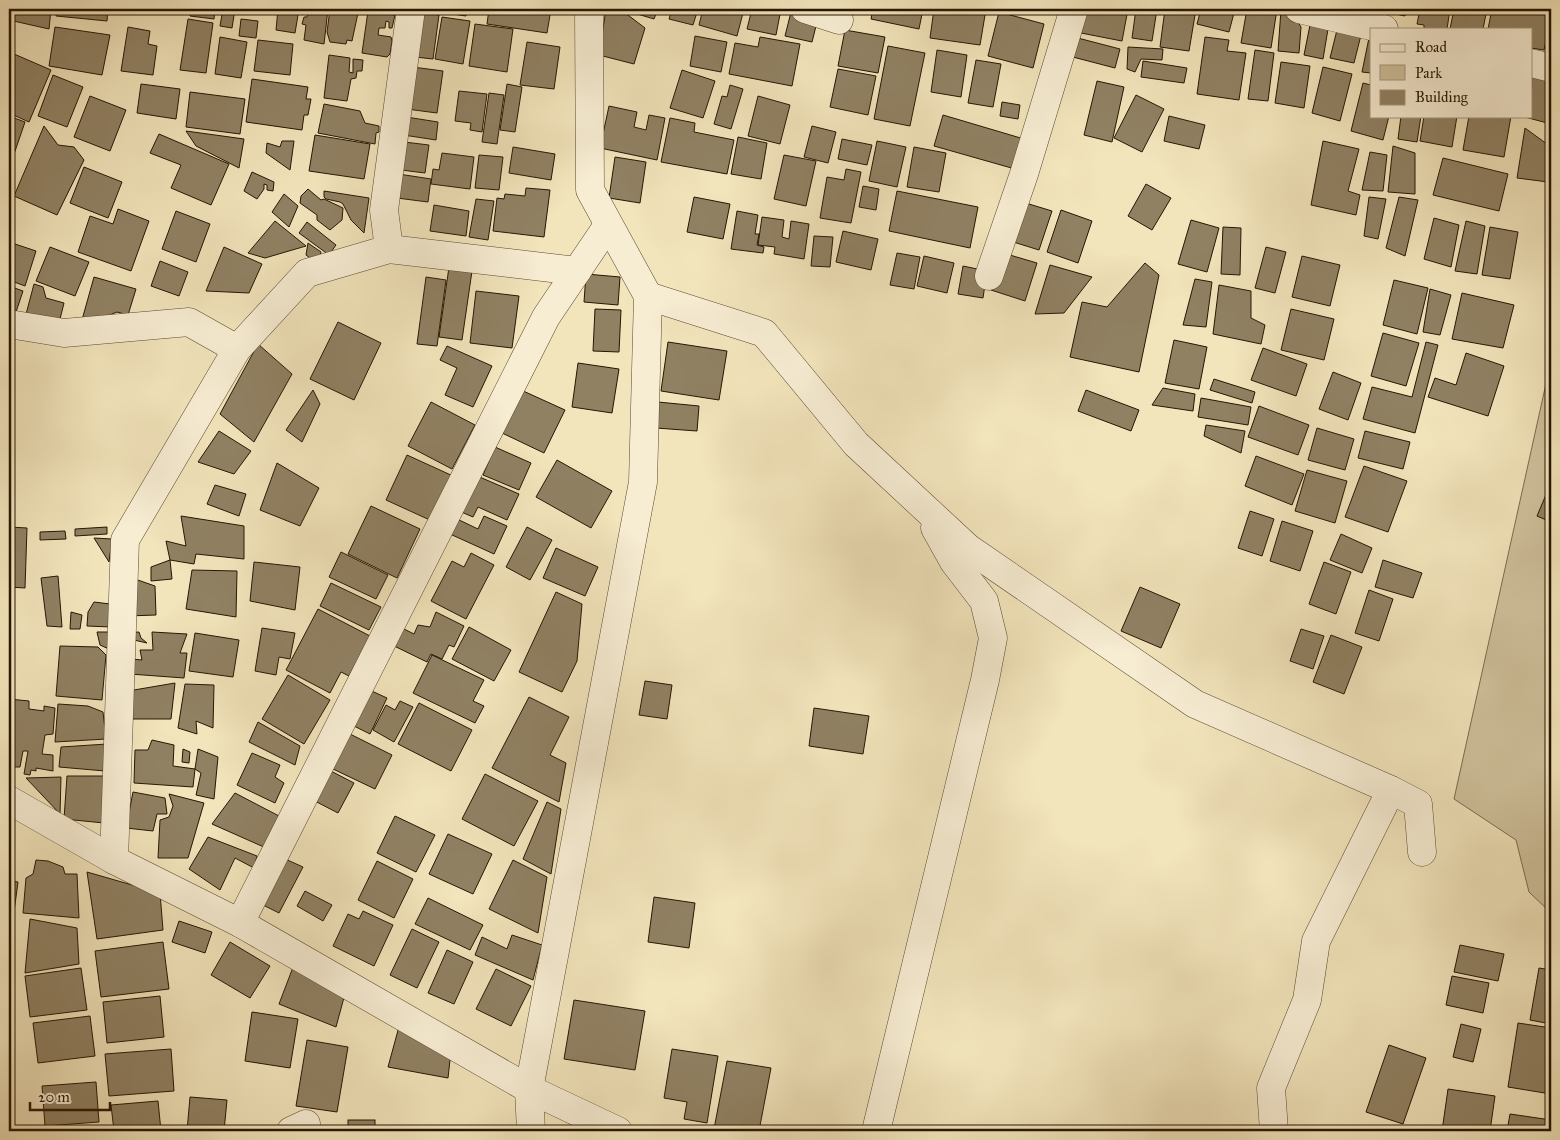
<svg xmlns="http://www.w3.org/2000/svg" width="1560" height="1140" font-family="'IM FELL Great Primer',serif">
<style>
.green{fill:#cfc19c;stroke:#7a6c50}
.building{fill:#908163;stroke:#261603}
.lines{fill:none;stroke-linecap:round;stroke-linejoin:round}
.minor-casing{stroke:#594a31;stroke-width:29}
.minor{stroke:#f7edd3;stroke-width:28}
</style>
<rect width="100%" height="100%" fill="#f2e4bb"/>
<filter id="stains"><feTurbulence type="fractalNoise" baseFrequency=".004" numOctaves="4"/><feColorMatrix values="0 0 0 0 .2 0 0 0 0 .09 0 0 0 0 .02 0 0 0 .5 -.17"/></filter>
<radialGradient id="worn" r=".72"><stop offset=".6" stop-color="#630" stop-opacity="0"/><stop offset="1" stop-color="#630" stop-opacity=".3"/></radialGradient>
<!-- green -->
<path class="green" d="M1551 361V913L1529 892 1516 840 1454 799Z"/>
<!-- building -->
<g class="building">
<path d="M9 9H51L49 29 9 20Z"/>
<path d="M57 9H108L107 21 56 16Z"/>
<path d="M148 9H181L180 13Z"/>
<path d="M191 9H215L214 19 190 16Z"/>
<path d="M223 9H235L232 28 220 26Z"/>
<path d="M278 9H299L295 33 276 30Z"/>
<path d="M305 9H328L324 44 304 40 306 25 302 24 304 17H307L308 11H304Z"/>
<path d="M330 9H358H356L355 12 358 13 352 41 347 40 346 44 330 42 327 32Z"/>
<path d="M420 9H467L466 16Z"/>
<path d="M489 9H551L547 33 487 24Z"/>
<path d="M606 9H620L645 28 634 64 599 55Z"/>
<path d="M635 9H658L654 19 634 13Z"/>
<path d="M672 9H698L693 25 669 19Z"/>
<path d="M703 9H744L737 36 699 25Z"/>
<path d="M752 9H781L776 35 747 29Z"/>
<path d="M873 9H923L919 29 871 19Z"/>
<path d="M934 9H986L980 45 930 38Z"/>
<path d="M1085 9H1128L1122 41 1081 33Z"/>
<path d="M1136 9H1157L1152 41 1132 38Z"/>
<path d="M1165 9H1196L1189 51 1160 47Z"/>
<path d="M1201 9H1235L1229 32 1197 24Z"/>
<path d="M1247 9H1277L1271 48 1241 43Z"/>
<path d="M1372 9H1407L1405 16Z"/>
<path d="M1420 9H1450L1447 29H1424V25L1417 24Z"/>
<path d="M1454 9H1487L1483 29H1450Z"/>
<path d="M1492 9H1514L1551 16 1544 50 1531 48V29H1488Z"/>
<path d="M1281 10 1291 11 1301 27 1299 53 1278 51Z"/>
<path d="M368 11 395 15 392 28H389V22L386 21 385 28H379L378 35 391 37 392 41 390 54 387 57 362 53Z"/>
<path d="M413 12 439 15 433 59 406 56Z"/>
<path d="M791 12 818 18 812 42 785 36Z"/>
<path d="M999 12 1044 24 1033 68 988 56Z"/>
<path d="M442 17 470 21 463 64 435 59Z"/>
<path d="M188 19 213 23 206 73 180 70Z"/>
<path d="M241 19 258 21 256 38 239 36Z"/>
<path d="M1311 20 1329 23 1323 59 1304 55Z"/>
<path d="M1339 22 1363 27 1354 63 1330 58Z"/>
<path d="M475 24 513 29 507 72 469 66Z"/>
<path d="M55 27 110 35 102 75 49 66Z"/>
<path d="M128 27 150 31 148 44 157 46 153 75 121 71Z"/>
<path d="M845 30 885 37 878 73 838 66Z"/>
<path d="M1370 33H1371V73L1362 72Z"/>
<path d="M695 36 727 42 721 72 690 66Z"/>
<path d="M220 37 247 42 241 78 215 74Z"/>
<path d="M760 37 800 44 792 86 729 74 735 43 758 47Z"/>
<path d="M1074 37 1120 49 1115 68 1069 56Z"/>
<path d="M1205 37 1229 40 1227 51 1246 53 1239 100 1197 94Z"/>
<path d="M258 40 293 44 290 75 254 71Z"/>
<path d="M527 42 560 47 554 89 520 85Z"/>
<path d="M888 46 925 53 910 126 874 119Z"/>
<path d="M1128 47 1163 49 1162 60 1141 59 1135 72 1127 69Z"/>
<path d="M937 50 967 55 961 97 931 92Z"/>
<path d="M1255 50 1274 53 1268 101 1248 99Z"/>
<path d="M14 54 51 70 29 122 9 113V65Z"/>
<path d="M329 55 350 58 349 72 353 73V59L363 60 362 71H357L356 78 351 79 347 101 324 98Z"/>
<path d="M976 60 1001 64 993 107 968 103Z"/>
<path d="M1143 61 1187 68 1184 83 1141 77Z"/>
<path d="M1281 62 1310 66 1304 108 1275 103Z"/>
<path d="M405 66 443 71 437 113 399 108Z"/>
<path d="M1323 67 1352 74 1340 121 1312 113Z"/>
<path d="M838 69 876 76 868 115 830 107Z"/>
<path d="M682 70 715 81 703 118 670 108Z"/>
<path d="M1532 73 1551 78V124L1521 116H1531Z"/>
<path d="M53 75 83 87 67 127 38 116Z"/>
<path d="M252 79 308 87 306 99H311L308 115H304L302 130 246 122Z"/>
<path d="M1097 81 1124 87 1112 142 1084 135Z"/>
<path d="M1363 83 1371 85V116H1389L1383 140 1351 131Z"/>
<path d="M141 84 180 89 176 119 137 113Z"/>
<path d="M507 84 522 87 515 132 500 130Z"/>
<path d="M730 85 743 89 731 129 714 124 722 96 727 97Z"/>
<path d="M459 91 487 94 482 132 470 130 471 123 455 121Z"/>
<path d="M190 92 245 99 240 134 186 127Z"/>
<path d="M489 93 504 95 497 144 482 142Z"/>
<path d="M1136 95 1164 109 1142 152 1114 138Z"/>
<path d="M90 96 126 110 110 151 74 137Z"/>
<path d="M758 96 790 105 780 144 748 136Z"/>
<path d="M1002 102 1020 105 1018 119 1000 116Z"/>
<path d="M324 104 360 111 365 123 379 126V132L376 133 375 144 318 133Z"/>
<path d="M609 106 637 112 634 127 646 130 649 115 665 118 657 160 600 148Z"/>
<path d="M943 115 1024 139 1015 169 934 146Z"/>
<path d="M9 116 25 122 13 157 9 155Z"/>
<path d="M400 116 438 122 436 140 397 134Z"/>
<path d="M1169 116 1205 125 1199 149 1164 141Z"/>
<path d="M1401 116H1421L1417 142 1398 139Z"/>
<path d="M1424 116H1457L1452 147 1420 141Z"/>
<path d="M1469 116H1511L1504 157 1463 150Z"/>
<path d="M670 118 695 123 694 132 734 140 727 174 661 162Z"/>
<path d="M44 126 58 145 74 147 84 160 57 215 14 196Z"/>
<path d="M812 126 836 132 828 163 804 157Z"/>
<path d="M1525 128 1551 147V162L1548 182 1517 178Z"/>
<path d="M186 131 244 139 239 168 196 146Z"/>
<path d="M159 134 229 164 211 205 171 188 181 165 150 153Z"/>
<path d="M315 135 370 144 364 179 309 171Z"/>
<path d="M738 137 767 143 761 179 731 174Z"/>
<path d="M842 139 872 145 867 165 838 159Z"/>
<path d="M282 141H294L290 170 266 153 267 143 280 147Z"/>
<path d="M396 141 429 145 425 173 393 169Z"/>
<path d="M877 141 906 147 897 187 869 181Z"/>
<path d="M1323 141 1359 149 1348 191 1360 195 1356 215 1311 205Z"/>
<path d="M1393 146 1415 153V194L1388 192Z"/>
<path d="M513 147 555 154 551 180 509 173Z"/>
<path d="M914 147 946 153 939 192 907 187Z"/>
<path d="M1370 152 1387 155 1383 191 1362 190Z"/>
<path d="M442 153 474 157 470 189 431 184 433 169 439 170Z"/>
<path d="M479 155 503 157 499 190 475 188Z"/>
<path d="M784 155 816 161 806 206 774 199Z"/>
<path d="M615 157 646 162 640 203 609 198Z"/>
<path d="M1443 158 1508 174 1499 211 1433 195Z"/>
<path d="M84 167 122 182 108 218 70 203Z"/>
<path d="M846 169 861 172 851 223 820 218 827 177 844 180Z"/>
<path d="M252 172 274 182 273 191 267 190V185L264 184V189L257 199 244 191Z"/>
<path d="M392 173 431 179 428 202 389 197Z"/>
<path d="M1146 184 1171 198 1152 230 1128 216Z"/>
<path d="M863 186 879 189 876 210 859 207Z"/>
<path d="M526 188 550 190 544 237 493 231 497 198 504 199 505 194 525 196Z"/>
<path d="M308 189 321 200 324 199 343 208 342 220 330 230 317 220V215L300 203 301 196Z"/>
<path d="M324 191 369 198 364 233 351 220 343 204 340 202 326 199 324 197Z"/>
<path d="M897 191 978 207 970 248 889 231Z"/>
<path d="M284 194 298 206 289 227 272 212Z"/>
<path d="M694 197 730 204 723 239 687 232Z"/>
<path d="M1369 197 1386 199 1378 239 1364 236Z"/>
<path d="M1399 197 1418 200 1405 256 1386 248Z"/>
<path d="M476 199 494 201 488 240 469 237Z"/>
<path d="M1019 201 1052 211 1039 250 1007 240Z"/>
<path d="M434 205 469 211 466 236 430 231Z"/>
<path d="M118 209 149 221 131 271 78 252 90 216 113 224Z"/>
<path d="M1061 210 1092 221 1078 263 1047 252Z"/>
<path d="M176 211 210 224 196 262 162 249Z"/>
<path d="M737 211 758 215 755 234H759L757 245 764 247 763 253 731 249Z"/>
<path d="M762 217 784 220 782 237 789 239 791 221 809 224 804 259 774 254 775 247 758 245Z"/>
<path d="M1434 218 1459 225 1451 267 1424 259Z"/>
<path d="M1191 220 1219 228 1207 272 1178 264Z"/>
<path d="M275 221 306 246 265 258 248 253Z"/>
<path d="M1466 221 1485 226 1477 274 1455 271Z"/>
<path d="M307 222 336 245 329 255 299 233Z"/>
<path d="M1223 227 1241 228 1240 275 1221 274Z"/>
<path d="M1490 227 1518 232 1510 279 1482 275Z"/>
<path d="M843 231 878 239 871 270 836 262Z"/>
<path d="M814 236 833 237 830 267 811 266Z"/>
<path d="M9 242 36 251 25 286 9 280Z"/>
<path d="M308 243 321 252 318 264 306 255Z"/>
<path d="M50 247 89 262 75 296 36 281Z"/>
<path d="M224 247 262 264 249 293 206 291Z"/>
<path d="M1266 247 1286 252 1275 293 1255 288Z"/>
<path d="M897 253 920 257 914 289 890 285Z"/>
<path d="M1003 253 1037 263 1025 301 991 290Z"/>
<path d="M924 256 954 263 947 293 917 286Z"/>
<path d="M1302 256 1340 265 1330 306 1292 297Z"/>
<path d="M160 261 188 272 179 296 151 286Z"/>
<path d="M1145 263 1159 275 1139 372 1070 357 1082 302 1107 307Z"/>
<path d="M1050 265 1092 277 1064 313 1035 314Z"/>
<path d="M963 266 987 271 983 298 958 294Z"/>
<path d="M449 267 472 271 462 340 439 337Z"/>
<path d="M586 274 620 277 618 305 584 302Z"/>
<path d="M94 277 136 289 128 315 117 312 80 327Z"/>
<path d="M426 277 446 280 437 346 417 344Z"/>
<path d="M1195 279 1212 282 1206 327 1183 325Z"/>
<path d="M1394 280 1428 288 1417 334 1383 325Z"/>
<path d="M34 284 43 287 46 298 64 303 58 327 25 318Z"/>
<path d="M1219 285 1251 291V318L1265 325 1261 344 1213 334Z"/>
<path d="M9 286 23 291 12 324 9 323Z"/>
<path d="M1430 289 1451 295 1440 335 1423 332Z"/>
<path d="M476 291 519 296 512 348 470 343Z"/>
<path d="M1462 293 1514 305 1503 348 1452 339Z"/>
<path d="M595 309 621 310 619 352 593 351Z"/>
<path d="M1291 309 1334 319 1324 360 1281 350Z"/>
<path d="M338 322 381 343 354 400 310 379Z"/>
<path d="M1383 333 1419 343 1406 386 1371 376Z"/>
<path d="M1174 340 1207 347 1199 389 1165 383Z"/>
<path d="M668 342 727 351 719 400 661 391Z"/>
<path d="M1426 342 1438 345 1415 433 1363 419 1372 387 1412 397Z"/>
<path d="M258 344 292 374 254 442 220 414Z"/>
<path d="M447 346 492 366 473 407 445 395 457 368 440 360Z"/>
<path d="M1263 348 1307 364 1296 396 1251 380Z"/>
<path d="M1466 353 1504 366 1488 416 1428 397 1435 378 1456 385Z"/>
<path d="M578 363 619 369 612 413 572 407Z"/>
<path d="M1333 372 1361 383 1348 420 1319 409Z"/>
<path d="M1214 379 1255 392 1252 403 1210 390Z"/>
<path d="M1163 388 1195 394 1193 411 1152 405Z"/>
<path d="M313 390 320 404 302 442 286 430Z"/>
<path d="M521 390 565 410 544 453 500 432Z"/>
<path d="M1086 390 1139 410 1131 431 1078 411Z"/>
<path d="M1201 398 1251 407 1248 425 1198 417Z"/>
<path d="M431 402 475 425 452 469 408 446Z"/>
<path d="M658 402 699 406 697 431 656 428Z"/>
<path d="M1259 406 1309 425 1298 455 1248 437Z"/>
<path d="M1206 425 1245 431 1241 453 1204 436Z"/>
<path d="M1317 428 1354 439 1345 470 1308 460Z"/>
<path d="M219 431 251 451 234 474 198 462Z"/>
<path d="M1365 431 1410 442 1403 469 1358 458Z"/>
<path d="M495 447 531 463 519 490 483 475Z"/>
<path d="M407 455 453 476 432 521 386 500Z"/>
<path d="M1256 456 1304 474 1292 505 1245 486Z"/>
<path d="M557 460 612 491 591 528 536 497Z"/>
<path d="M277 463 319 488 300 526 260 510Z"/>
<path d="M1364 466 1407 481 1388 532 1345 517Z"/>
<path d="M1307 470 1347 481 1335 523 1295 511Z"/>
<path d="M475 475 519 494 507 520 478 507 473 517 459 511Z"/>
<path d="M1551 483V522L1537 516Z"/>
<path d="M215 485 246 494 239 516 207 504Z"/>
<path d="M371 506 420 529 397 578 348 554Z"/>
<path d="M1250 511 1274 519 1262 556 1238 548Z"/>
<path d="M181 516 244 526V559L196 554 194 564 170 560 166 541 186 546Z"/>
<path d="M484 516 507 526 494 554 450 534 457 519 478 529Z"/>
<path d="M1282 521 1313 531 1300 571 1270 561Z"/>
<path d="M9 527 27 528 25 588 9 587Z"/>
<path d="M107 527V534L75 536V529Z"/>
<path d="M527 527 552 540 530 580 506 567Z"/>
<path d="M65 531 66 539 40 540V532Z"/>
<path d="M1341 534 1372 548 1362 573 1330 560Z"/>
<path d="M94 538 112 539 109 562Z"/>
<path d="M556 548 598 567 585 596 543 578Z"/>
<path d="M341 552 388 575 376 599 329 577Z"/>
<path d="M471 553 494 565 466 619 431 601 452 561 464 567Z"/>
<path d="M170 560 172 579 151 581V567Z"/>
<path d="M1383 560 1422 573 1413 598 1375 587Z"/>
<path d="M254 562 300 567 295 610 250 601Z"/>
<path d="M1324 562 1351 572 1336 614 1309 604Z"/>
<path d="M192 570 237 571 236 617 186 609Z"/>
<path d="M58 576 62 627 47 626 41 578Z"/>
<path d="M132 578 155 586 156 615 127 616Z"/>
<path d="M331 583 381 607 369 630 320 606Z"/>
<path d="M1140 587 1180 604 1161 648 1121 631Z"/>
<path d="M1369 590 1393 599 1379 641 1355 633Z"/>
<path d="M556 592 582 604 577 661 562 692 519 672Z"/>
<path d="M94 602 110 604 111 627 87 626 88 612Z"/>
<path d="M318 609 370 636 349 676 341 672 330 693 286 670Z"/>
<path d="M71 612 82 615 80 629H70Z"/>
<path d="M436 612 464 626 454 647 449 645 442 659 431 654 427 662 388 643 396 625 414 634 418 625 430 627Z"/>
<path d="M469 627 511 650 494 681 452 659Z"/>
<path d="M262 628 295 633 290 659 279 657 276 675 255 671Z"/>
<path d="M1301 629 1324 636 1313 669 1290 661Z"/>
<path d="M97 632H111V650L100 645Z"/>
<path d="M139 632 141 638 147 643 125 638V633Z"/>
<path d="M152 632 187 634 180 653H187L184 678 130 674 131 659 142 660 140 650H153Z"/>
<path d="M195 633 239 640 233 677 189 671Z"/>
<path d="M1331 635 1362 647 1344 694 1313 682Z"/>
<path d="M60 646 98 647 106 655 102 700 56 696Z"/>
<path d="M432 655 484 680 473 701 484 706 475 723 413 693Z"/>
<path d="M288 675 330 700 304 744 262 719Z"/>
<path d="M645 681 672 685 667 719 639 715Z"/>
<path d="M175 683 171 719H128V691Z"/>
<path d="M185 684 214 685 213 728 196 721 197 734 178 728Z"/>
<path d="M365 688 387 698 370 734 348 723Z"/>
<path d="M529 697 569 717 550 755 566 763 559 802 492 768Z"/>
<path d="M9 699 29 701V709L44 711V706L55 708 53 734 45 735 42 754 53 755V771L36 768V771L31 770 30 775 24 774 28 751H23L20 767H9Z"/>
<path d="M400 701 413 707 394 742 373 730 386 705 395 710Z"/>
<path d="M419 703 472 730 451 771 398 744Z"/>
<path d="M58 704 88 706 103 712 106 739 55 742Z"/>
<path d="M814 708 869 716 863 754 809 746Z"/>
<path d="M258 722 300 746 295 765 249 742Z"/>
<path d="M350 734 392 755 375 789 333 769Z"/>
<path d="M152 740 174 745 173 766 195 769 193 787 134 783 135 750H148Z"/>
<path d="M107 744 105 771 59 767 61 747Z"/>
<path d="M183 749 190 752 189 763 182 762Z"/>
<path d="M198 749 218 757 214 799 196 795 201 773 195 769Z"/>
<path d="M252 753 280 765 275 777 284 783 275 803 237 785Z"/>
<path d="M325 768 354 783 338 813 309 798Z"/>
<path d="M485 774 538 801 514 846 462 819Z"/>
<path d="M67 776H106L104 823 64 819Z"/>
<path d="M61 777 60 814 26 778Z"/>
<path d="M133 792 165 798 167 814H157L153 831 126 828Z"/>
<path d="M235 793 279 816 266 848 212 824Z"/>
<path d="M169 794 204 803 188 858H158L160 820 169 817 173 806Z"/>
<path d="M547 802 561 809 551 874 523 859Z"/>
<path d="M395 816 435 835 416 872 377 853Z"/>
<path d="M448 834 492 854 473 894 429 874Z"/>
<path d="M208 837 257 856 254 868 235 858 220 890 189 869Z"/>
<path d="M283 858 303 867 279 913 259 903Z"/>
<path d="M36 860 48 861 63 867 65 874H77L79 918 23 913 26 878 33 874Z"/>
<path d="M513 860 547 877 538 933 489 909Z"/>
<path d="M377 861 413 879 394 918 358 900Z"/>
<path d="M87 872 160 893 163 930 97 939Z"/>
<path d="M9 881 18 882 14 912 9 911Z"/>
<path d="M305 891 332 905 323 921 297 906Z"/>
<path d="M654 897 695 903 689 948 648 942Z"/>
<path d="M428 898 483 925 470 950 415 924Z"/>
<path d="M363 911 393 925 374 966 333 946 348 914 359 919Z"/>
<path d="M30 919 77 928 79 964 25 973Z"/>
<path d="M179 921 212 932 205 953 172 942Z"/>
<path d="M412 929 439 942 417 988 390 975Z"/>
<path d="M512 935 542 945 533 980 475 955 482 937 507 949Z"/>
<path d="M163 942 169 989 101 997 95 951Z"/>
<path d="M230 942 270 966 250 998 211 975Z"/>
<path d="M1460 945 1504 954 1498 981 1454 972Z"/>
<path d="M447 950 473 962 454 1004 428 993Z"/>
<path d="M295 962 346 990 336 1027 279 1004Z"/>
<path d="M81 968 87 1010 30 1017 25 976Z"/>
<path d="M1539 968 1551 970V1024L1530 1020Z"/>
<path d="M496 969 531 986 511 1026 476 1009Z"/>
<path d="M1452 976 1489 983 1483 1013 1446 1005Z"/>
<path d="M160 996 164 1037 107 1043 103 1002Z"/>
<path d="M574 1000 645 1011 635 1070 564 1059Z"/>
<path d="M252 1012 298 1019 290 1068 245 1061Z"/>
<path d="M90 1016 95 1056 38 1063 33 1023Z"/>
<path d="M400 1023 451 1051 448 1078 388 1067Z"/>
<path d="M1518 1023 1551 1028V1094L1508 1087Z"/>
<path d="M1461 1024 1481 1029 1473 1062 1453 1057Z"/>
<path d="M9 1032H14L9 1078Z"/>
<path d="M307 1040 348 1047 337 1112 296 1106Z"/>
<path d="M1389 1045 1426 1058 1403 1124 1366 1112Z"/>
<path d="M171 1049 174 1091 109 1096 105 1054Z"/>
<path d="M672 1049 718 1056 707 1123 684 1119 687 1102 664 1098Z"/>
<path d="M727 1061 771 1068 759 1131H724L714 1129Z"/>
<path d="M96 1082 99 1122 45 1126 42 1086Z"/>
<path d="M1448 1089 1495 1096 1490 1131H1442Z"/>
<path d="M190 1097 227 1100 224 1131H187Z"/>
<path d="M158 1101 161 1131H114L111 1105Z"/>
<path d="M1510 1114 1551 1120V1131H1507Z"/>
<rect x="348" y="1120" width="27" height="11"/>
<path d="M97 1130V1131H41Z"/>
</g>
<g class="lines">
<defs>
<g id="minor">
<path d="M805 9 839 20"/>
<path d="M1299 9 1384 29"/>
<path d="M1531 63 1551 68"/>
<path d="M389 249 384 210 411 9"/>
<path d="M989 276 1024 174 1074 9"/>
<path d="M648 296 764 333 856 444 968 548 1195 704 1391 790 1418 804 1422 852"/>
<path d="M9 324 64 333 189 322 237 349"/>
<path d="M9 800 114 860 240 923 529 1089 618 1131"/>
<path d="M114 860 125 540 237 349 307 273 389 249 577 271"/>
<path d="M240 923 546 317 608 225"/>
<path d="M291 1131 306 1124"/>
<path d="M531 1131 529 1089 643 482 648 296 590 190 589 9"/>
<path d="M876 1131 985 680 993 638 984 601 954 562 935 528"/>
<path d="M1274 1131 1271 1088 1307 1000 1316 941 1391 790"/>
</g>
</defs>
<!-- minor casing -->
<use href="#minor" class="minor-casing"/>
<!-- minor -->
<use href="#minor" class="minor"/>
</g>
<!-- margin -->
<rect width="1560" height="1140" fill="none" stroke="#f2e4bb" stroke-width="30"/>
<rect x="10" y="10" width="1540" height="1120" fill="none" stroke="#261603" stroke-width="2.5"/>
<rect x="15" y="15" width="1530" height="1110" fill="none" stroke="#261603"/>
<!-- legend -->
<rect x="1370" y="28" width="162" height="90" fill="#f7edd3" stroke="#a39780"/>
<rect x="1380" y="44" width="25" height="8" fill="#f7edd3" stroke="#a39780"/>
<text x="1415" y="52" font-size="15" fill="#261603">Road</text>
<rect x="1380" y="65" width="25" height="15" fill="#cfc19c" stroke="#a39780"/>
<text x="1415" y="78" font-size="15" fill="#261603">Park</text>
<rect x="1380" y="90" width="25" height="15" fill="#908163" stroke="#a39780"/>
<text x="1415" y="102" font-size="15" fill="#261603">Building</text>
<!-- scale -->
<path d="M30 1102v8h80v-8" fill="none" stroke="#261603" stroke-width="2.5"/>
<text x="38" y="1102" font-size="15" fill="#261603" stroke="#f7edd3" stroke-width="4" paint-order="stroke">20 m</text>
<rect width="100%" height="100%" filter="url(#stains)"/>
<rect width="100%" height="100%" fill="url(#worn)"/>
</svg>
